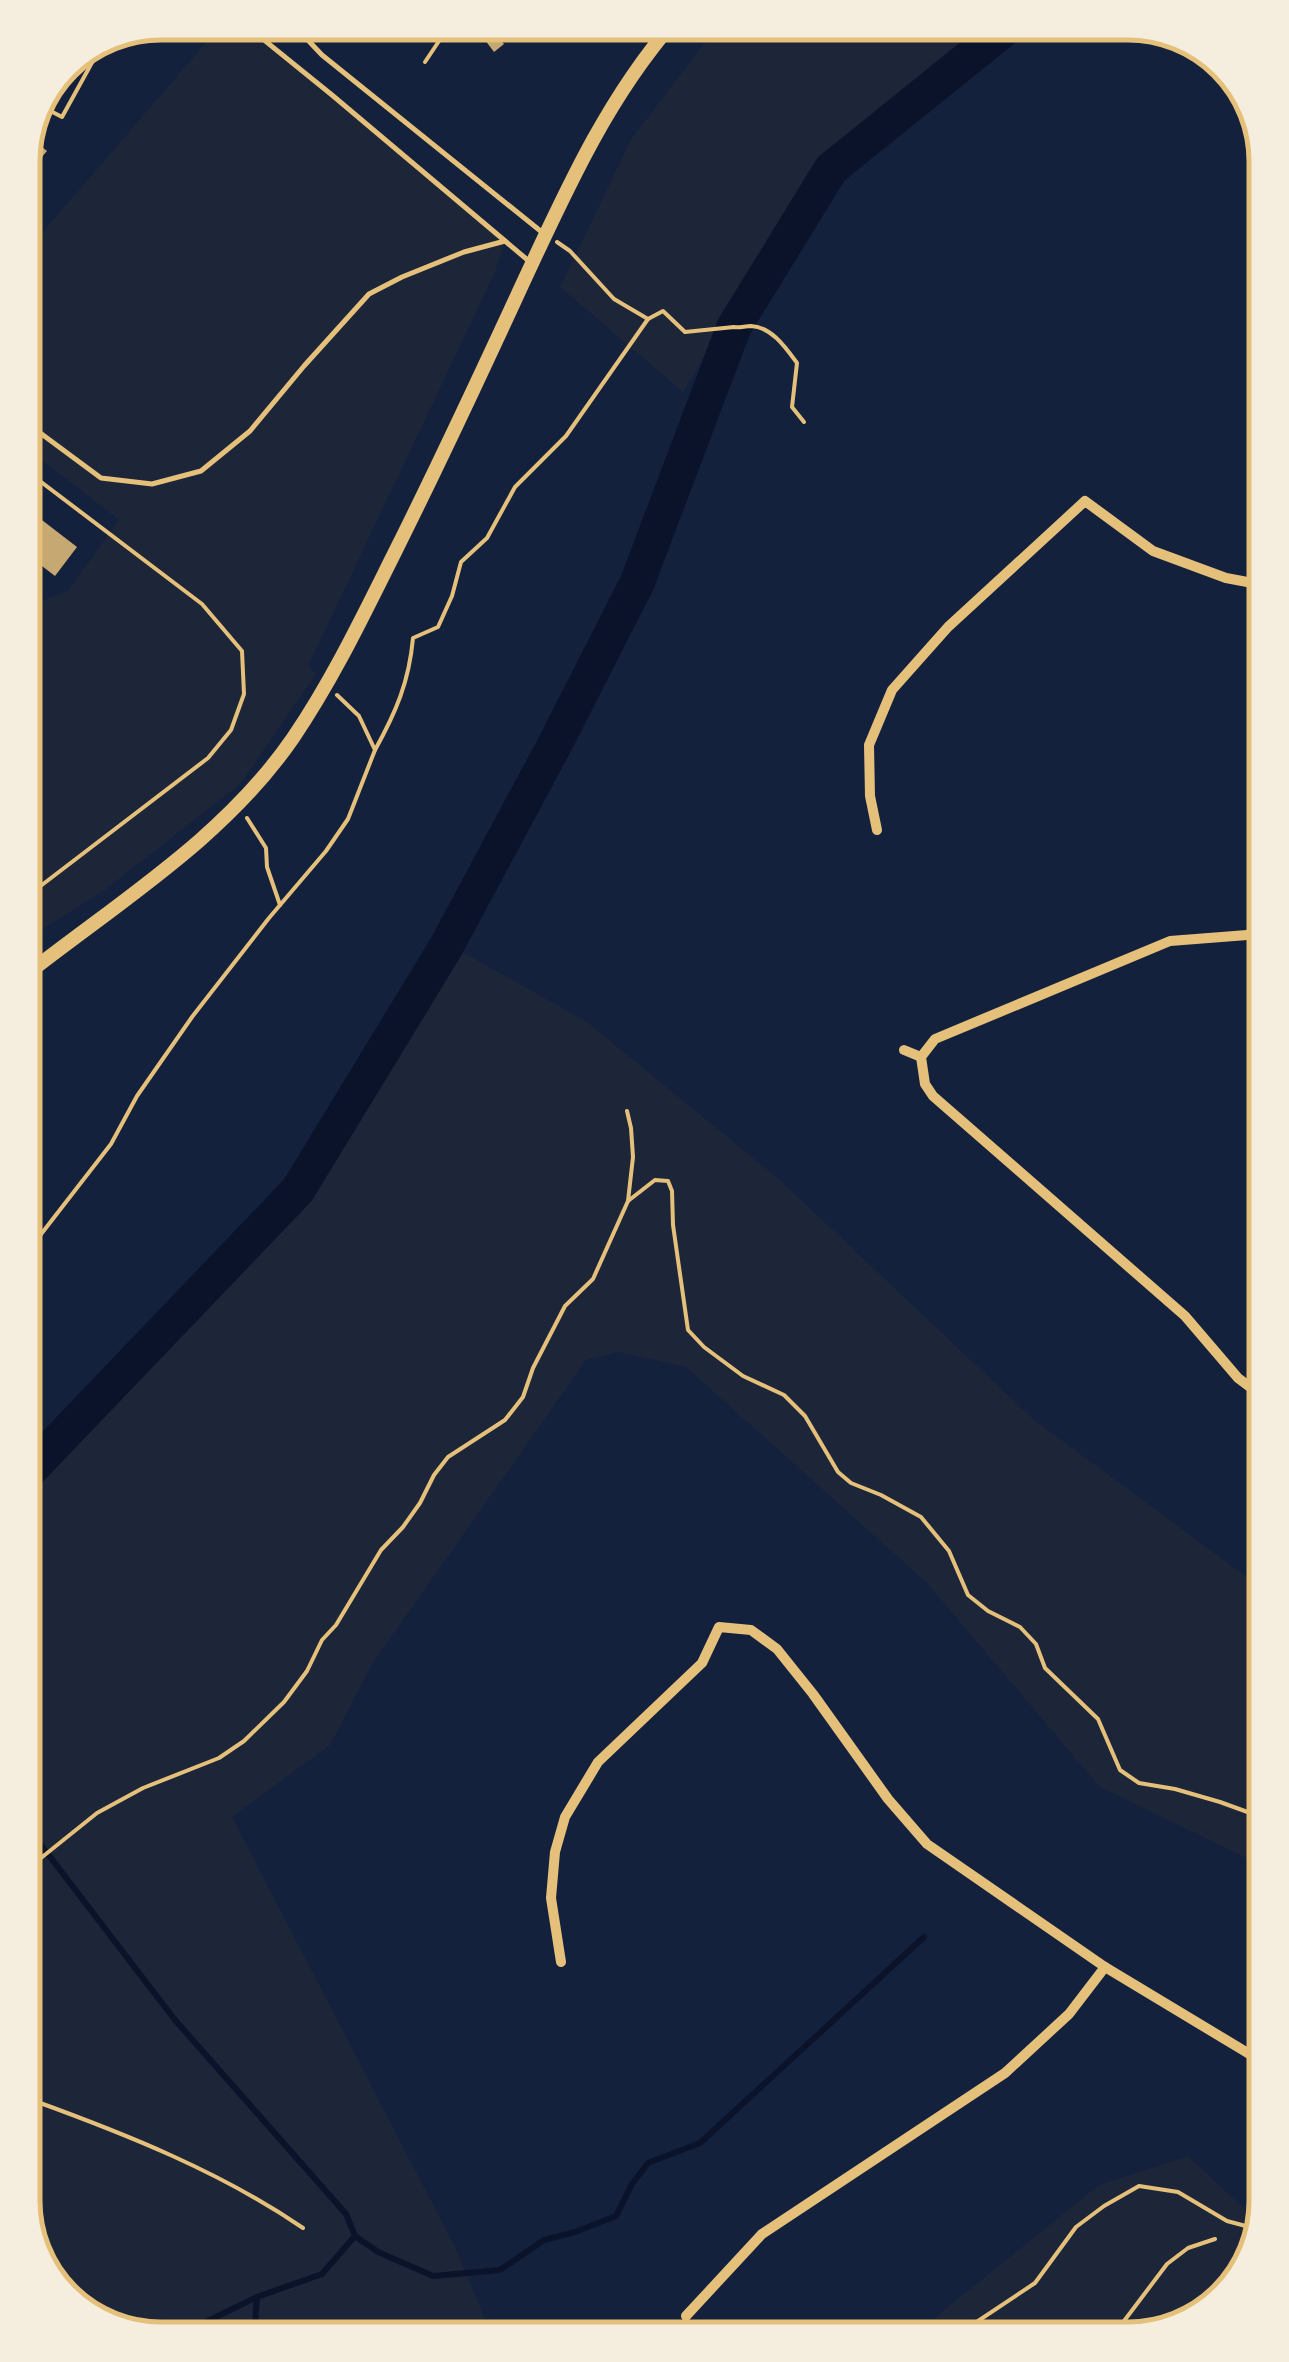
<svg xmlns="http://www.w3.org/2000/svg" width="1289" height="2362" font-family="'PT Sans Narrow',sans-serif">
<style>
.green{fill:#1d2539}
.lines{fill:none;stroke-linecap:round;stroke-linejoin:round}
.stream{stroke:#0b132b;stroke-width:6}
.river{stroke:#0b132b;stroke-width:35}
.building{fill:#c6a872}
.path{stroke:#e5c07b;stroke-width:4}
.service{stroke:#e5c07b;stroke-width:5}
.minor{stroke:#e5c07b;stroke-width:10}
.secondary{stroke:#e5c07b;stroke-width:14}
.rim{fill:none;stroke:#e5c07b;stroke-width:5}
</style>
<rect width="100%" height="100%" fill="#14213d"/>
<!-- green -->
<g class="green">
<path d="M223 23H243L505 241 495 272 308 666 316 674 240 784 106 889 27 939 25 607 68 591 119 520 24 446 23 255Z"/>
<path d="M720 23H991L933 63 779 235 683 392 560 287 632 138Z"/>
<path d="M450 945 587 1022 781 1181 1033 1419 1263 1589 1265 1867 1100 1787 927 1583 686 1367 618 1352 586 1360 372 1664 330 1745 232 1817 456 2249 492 2336 152 2339 84 2316 33 2255 29 1476 52 1461 201 1316 318 1175 421 1012Z"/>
<path d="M1188 2156 1261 2224 1243 2278 1182 2329 923 2331 937 2316 1099 2185Z"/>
</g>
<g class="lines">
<!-- stream -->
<g class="stream">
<path d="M31 1832 175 2020 346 2214 355 2236 322 2274 257 2297 171 2339"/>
<path d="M355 2236 378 2252 433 2276 500 2270 544 2240 575 2232 616 2216 632 2184 648 2163 700 2143 924 1937"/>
<path d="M254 2338 257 2297"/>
</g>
<!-- river -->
<path class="river" d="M29 1471 298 1190 446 947 555 744 637 583 734 327 831 169 1012 23"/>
</g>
<!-- building -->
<g class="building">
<path d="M492 29 504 44 494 52 482 36Z"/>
<path d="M30 137 47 151 25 177 23 175V152Z"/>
<path d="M25 507 77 547 55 576 25 553Z"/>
</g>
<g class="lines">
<!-- path -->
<g class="path">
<path d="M425 62 451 23"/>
<path d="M43 107 62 117 100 48"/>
<path d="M557 242 570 251 614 299 648 319"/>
<path d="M24 469 202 604 242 651 244 694 231 730 208 758 34 891"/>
<path d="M375 750C396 712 409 682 413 638L438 627 452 596 461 562 487 538 515 487 566 436 648 319 663 311 685 332 734 327C739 328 745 326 751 326 772 327 786 348 797 363L792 407 804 422"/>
<path d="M247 818 266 848 267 867 280 905"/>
<path d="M628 1201 655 1180 668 1181 672 1191 673 1225 688 1330 704 1347 743 1376 784 1395 805 1416 838 1472 851 1483 881 1495 921 1517 949 1551 968 1595 988 1611 1020 1627 1036 1644 1045 1668 1098 1719 1120 1770 1139 1783 1175 1789 1220 1802 1264 1818"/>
<path d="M28 1251 111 1144 137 1096 192 1017 269 918 326 851 348 819 375 750 359 716 337 695"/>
<path d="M31 1866 97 1813 143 1788 219 1758 244 1741 284 1702 307 1671 322 1640 336 1625 381 1550 403 1527 420 1503 434 1475 448 1457 505 1420 523 1397 533 1368 565 1306 593 1279 628 1201 633 1157 631 1128 627 1111"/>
<path d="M32 2100C126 2134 221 2172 303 2228"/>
<path d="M1118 2329 1167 2264 1188 2248 1215 2239"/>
<path d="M963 2331 1035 2283 1076 2227 1104 2206 1139 2186 1178 2192 1227 2221 1257 2229 1263 2219"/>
</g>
<!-- service -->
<g class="service">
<path d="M243 23 332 95 530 262"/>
<path d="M297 23 304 36 322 55 543 233"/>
<path d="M24 421 101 478 152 484 201 471 250 431 304 366 369 294 402 277 464 252 505 241"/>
</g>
<!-- minor -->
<g class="minor">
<path d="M877 830 870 796 869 745 892 690 948 627 1085 501 1153 551 1226 578 1258 584"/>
<path d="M1260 934 1170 941 935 1039 921 1057 925 1084 933 1096 1185 1316 1238 1378 1262 1396"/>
<path d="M904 1050 921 1057"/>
<path d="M561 1962 551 1898 555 1852 565 1817 598 1762 702 1663 719 1627 751 1630 777 1649 813 1694 888 1799 927 1844 1105 1967 1266 2064"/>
<path d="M686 2316 762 2234 1005 2073 1069 2014 1105 1967"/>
</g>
<!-- secondary -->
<path class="secondary" d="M27 974C120 901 225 837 293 738 333 679 363 616 395 552 439 464 481 374 522 285 565 193 606 100 673 23"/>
</g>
<!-- crop -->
<path d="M0 0H1289V2362H0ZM161 40H1128A121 121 0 0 1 1249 161V2201A121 121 0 0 1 1128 2322H161A121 121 0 0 1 40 2201V161A121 121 0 0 1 161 40Z" fill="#f5edde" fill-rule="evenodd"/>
<path class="rim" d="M161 40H1128A121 121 0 0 1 1249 161V2201A121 121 0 0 1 1128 2322H161A121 121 0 0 1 40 2201V161A121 121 0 0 1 161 40Z"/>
</svg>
